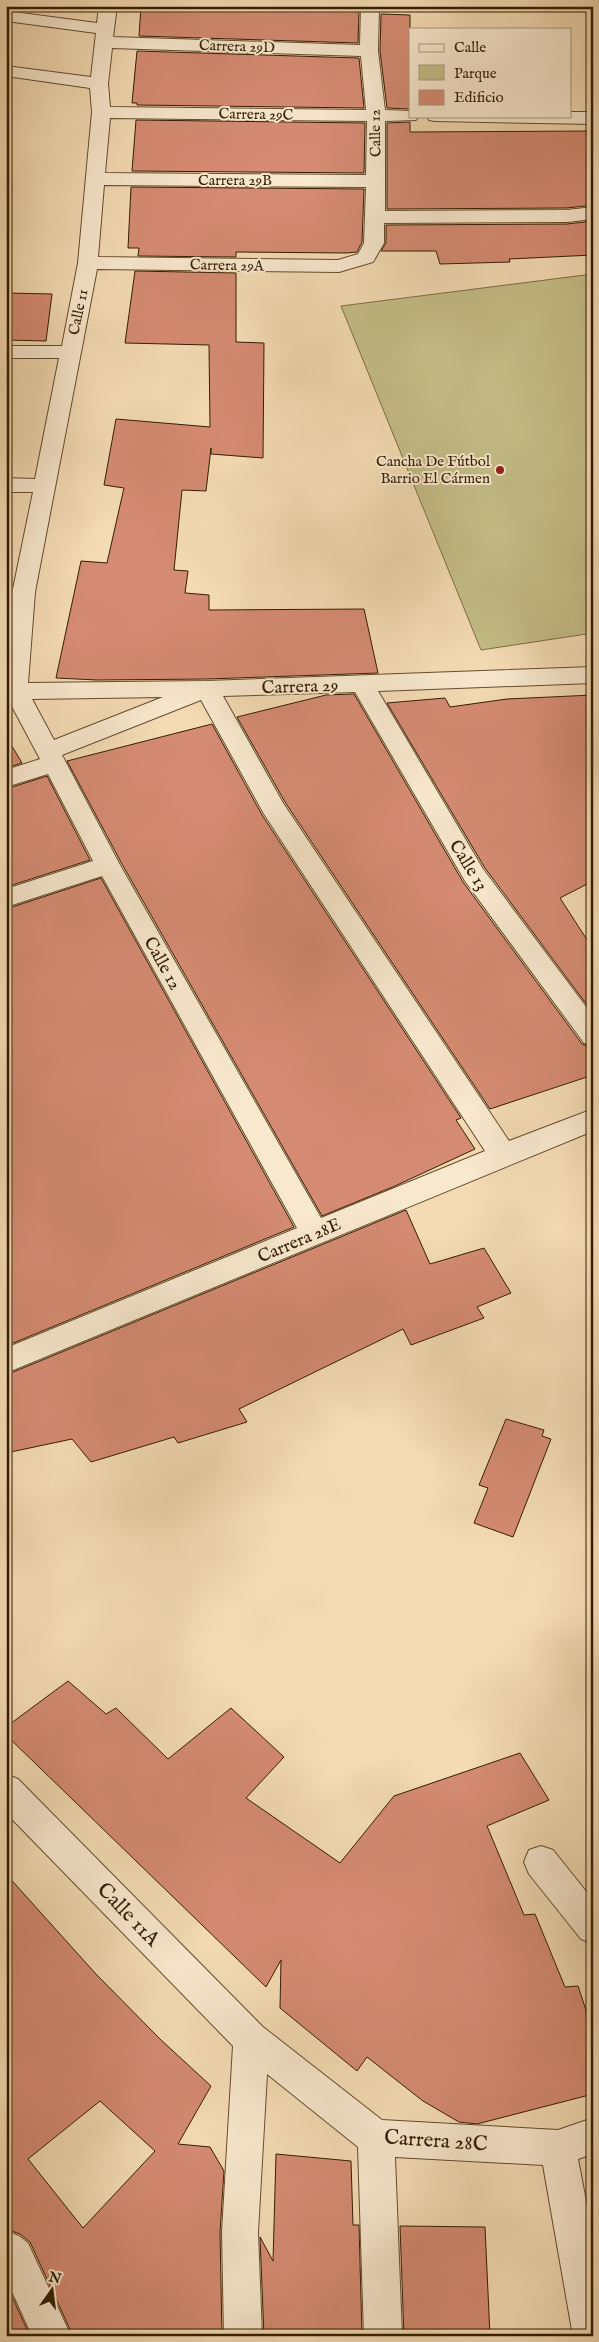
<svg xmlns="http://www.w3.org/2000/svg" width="599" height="2342" font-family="'IM FELL English',serif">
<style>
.green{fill:#c4bd87;stroke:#7c6d44}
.building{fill:#d58b73;stroke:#331d00;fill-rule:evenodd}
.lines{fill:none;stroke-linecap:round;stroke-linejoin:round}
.minor-casing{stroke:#634c2d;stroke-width:2}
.minor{fill:#f8e8ce;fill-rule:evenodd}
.poi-dot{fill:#8f2418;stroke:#f8e8ce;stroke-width:2}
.labels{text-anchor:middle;stroke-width:4;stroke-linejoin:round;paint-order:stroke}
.far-street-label{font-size:15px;fill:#331d00;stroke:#f8e8ce}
.far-poi-label{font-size:15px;fill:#331d00;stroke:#f8e8ce;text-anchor:end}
.street-label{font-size:18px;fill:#331d00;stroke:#f8e8ce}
.near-street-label{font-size:21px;fill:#331d00;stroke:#f8e8ce}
</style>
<rect width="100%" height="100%" fill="#f4dbb4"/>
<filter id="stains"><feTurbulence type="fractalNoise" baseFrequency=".004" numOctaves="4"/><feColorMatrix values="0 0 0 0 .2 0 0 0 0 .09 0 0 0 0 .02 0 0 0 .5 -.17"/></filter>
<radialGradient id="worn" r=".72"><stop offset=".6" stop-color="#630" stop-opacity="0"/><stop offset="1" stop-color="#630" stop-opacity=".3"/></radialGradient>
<!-- green -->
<path class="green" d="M593 274V633L481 650 341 306Z"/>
<!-- building -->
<g class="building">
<path d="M141 6H268L359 12 358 43 139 36Z"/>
<path d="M381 14 410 15V109L387 108 380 51Z"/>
<path d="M137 51 359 58 364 108 137 105V103H132Z"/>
<path d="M136 120 365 123 364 173 132 171Z"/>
<path d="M410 122V132L593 131V205L567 208 387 209V123Z"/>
<path d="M131 187 364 189 362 242 357 252 347 253 236 252V257L138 256 139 248H128Z"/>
<path d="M593 221V255L509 259 510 262 440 264 436 251H381L386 243V225L567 224Z"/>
<path d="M135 271 236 273V342L264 343 263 458 211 454V448L206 491 182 490 174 570 188 571 185 593 209 595V610L364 609 378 673 207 679 97 680 56 678 81 561 107 563 124 488 104 485 116 419 210 427 209 345 125 343Z"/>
<path d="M6 293 52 294 46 341 6 340Z"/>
<path d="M354 694 463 882 582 1044 593 1048V1075L490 1109 285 802 237 717 326 695Z"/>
<path d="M593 695V881L560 898 593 949V1013L485 868 387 703 445 698 450 707 507 699Z"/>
<path d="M212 724 262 815 461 1118 456 1120 475 1149 395 1186 322 1216 122 864 67 761Z"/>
<path d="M6 736 22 763 6 768Z"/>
<path d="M47 776 90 860 6 887V789Z"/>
<path d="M101 878 294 1227 6 1346V909Z"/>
<path d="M406 1210 430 1264 484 1248 511 1293 477 1307 484 1318 411 1345 403 1329 239 1409 247 1422 178 1443 174 1437 91 1462 72 1439 6 1453V1375Z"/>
<path d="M506 1419 544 1430 542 1436 551 1439 513 1537 474 1523 488 1488 479 1485Z"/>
<path d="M68 1681 106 1714 116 1708 168 1759 231 1708 284 1757 246 1798 340 1863 394 1796 520 1753 549 1800 487 1826 524 1915 535 1914 565 1987 578 1986 593 2031V2094L477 2124 459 2122 423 2101 367 2057 357 2071 280 2008 281 1960 266 1987 6 1735V1727Z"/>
<path d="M6 1874 95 1973 160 2039 211 2086 178 2144 210 2147 224 2171 220 2232 222 2336H73L30 2242 20 2234 6 2229ZM100 2101 155 2151 83 2228 28 2159Z"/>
<path d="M276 2154 351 2161 353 2225H359L362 2336H264L260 2237 273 2261Z"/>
<path d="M400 2226 485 2227 490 2336H404Z"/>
<path d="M6 2283 30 2336H6Z"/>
</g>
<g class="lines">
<defs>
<g id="minor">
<path d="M99 6H117L113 37 360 45 361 6H379L378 51 385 110 410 111V116H419L416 120 385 121V211L567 210 593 207V219L567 222 384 223V243L373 262 339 272 97 269 35 592 28 683 207 681 593 667V683L378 691 483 869 593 1016V1046L584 1043 465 881 355 692 223 696 283 803 509 1141 593 1109V1131L6 1373V1348L297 1228 102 876 6 907V889L93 861 48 774 6 787V770L40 759 8 699H6V669L11 610H6V594L13 589 33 492H6V478L35 479 59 358H6V346H62L78 263 92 112 90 88 6 76V66L91 77 96 33 6 21V11L97 23ZM112 48 361 56 366 110 110 107 108 84ZM110 118 367 121 366 175 105 173ZM104 185 366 187 364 243 358 254 338 260 98 257ZM163 697 54 740 32 699ZM201 700 264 814 485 1151 321 1218 120 865 62 755Z"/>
<path d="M570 112H593V124L435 121 429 120 426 116H570Z"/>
<path d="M6 1774 18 1779 263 2027 382 2120 558 2130 593 2118V2154L578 2159 593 2238V2336H573L543 2165 395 2157 402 2336H364L358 2147 267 2074 258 2232 262 2336H224L222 2232 233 2046 6 1813Z"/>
<path d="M541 1846 553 1850 593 1900V1944L581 1939 529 1874 524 1862 529 1850Z"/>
<path d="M6 2231 19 2236 28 2243 71 2336H32L6 2278Z"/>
</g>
</defs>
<!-- minor casing -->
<use href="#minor" class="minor-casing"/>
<!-- minor -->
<use href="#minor" class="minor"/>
</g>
<!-- markers -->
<circle class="poi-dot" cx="500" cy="470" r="5"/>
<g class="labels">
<!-- far-street labels -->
<g class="far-street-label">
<text transform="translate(237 46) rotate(2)" y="5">Carrera 29D</text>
<text transform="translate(256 114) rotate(1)" y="5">Carrera 29C</text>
<text transform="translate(375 133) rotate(-91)" y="5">Calle 12</text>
<text x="235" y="185">Carrera 29B</text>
<text transform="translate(227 265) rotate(1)" y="5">Carrera 29A</text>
<text transform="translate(78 312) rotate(-78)" y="5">Calle 11</text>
</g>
<!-- far-poi labels -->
<g class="far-poi-label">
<text x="490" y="466">Cancha De Fútbol<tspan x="490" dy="17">Barrio El Cármen</tspan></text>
</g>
<!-- street labels -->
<g class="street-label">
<text transform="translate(300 686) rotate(-2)" y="6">Carrera 29</text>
<text transform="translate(469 865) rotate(58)" y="6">Calle 13</text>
<text transform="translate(163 963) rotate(61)" y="6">Calle 12</text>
<text transform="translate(299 1240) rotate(-23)" y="6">Carrera 28E</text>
</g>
<!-- near-street labels -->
<g class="near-street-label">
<text transform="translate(129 1914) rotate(46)" y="7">Calle 11A</text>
<text transform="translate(436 2140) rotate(4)" y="7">Carrera 28C</text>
</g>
</g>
<!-- margin -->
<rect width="599" height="2342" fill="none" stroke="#f4dbb4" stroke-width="25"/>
<rect x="8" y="8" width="584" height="2327" fill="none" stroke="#331d00" stroke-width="2.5"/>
<rect x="12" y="12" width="574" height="2317" fill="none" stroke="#331d00"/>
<!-- legend -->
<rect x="409" y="28" width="162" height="90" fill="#f8e8ce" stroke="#a9977c"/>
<rect x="419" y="44" width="25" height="8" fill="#f8e8ce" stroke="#a9977c"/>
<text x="454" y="52" font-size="15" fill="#331d00">Calle</text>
<rect x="419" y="65" width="25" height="15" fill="#c4bd87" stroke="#a9977c"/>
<text x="454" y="78" font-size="15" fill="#331d00">Parque</text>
<rect x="419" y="90" width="25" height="15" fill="#d58b73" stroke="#a9977c"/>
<text x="454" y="102" font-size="15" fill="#331d00">Edificio</text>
<!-- north arrow -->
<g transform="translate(52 2290) rotate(14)" stroke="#f8e8ce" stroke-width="4" paint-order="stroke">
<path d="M0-4L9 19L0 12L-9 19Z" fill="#331d00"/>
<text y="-8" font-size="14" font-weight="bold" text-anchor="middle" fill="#331d00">N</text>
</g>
<rect width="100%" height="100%" filter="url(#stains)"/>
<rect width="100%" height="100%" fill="url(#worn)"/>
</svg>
